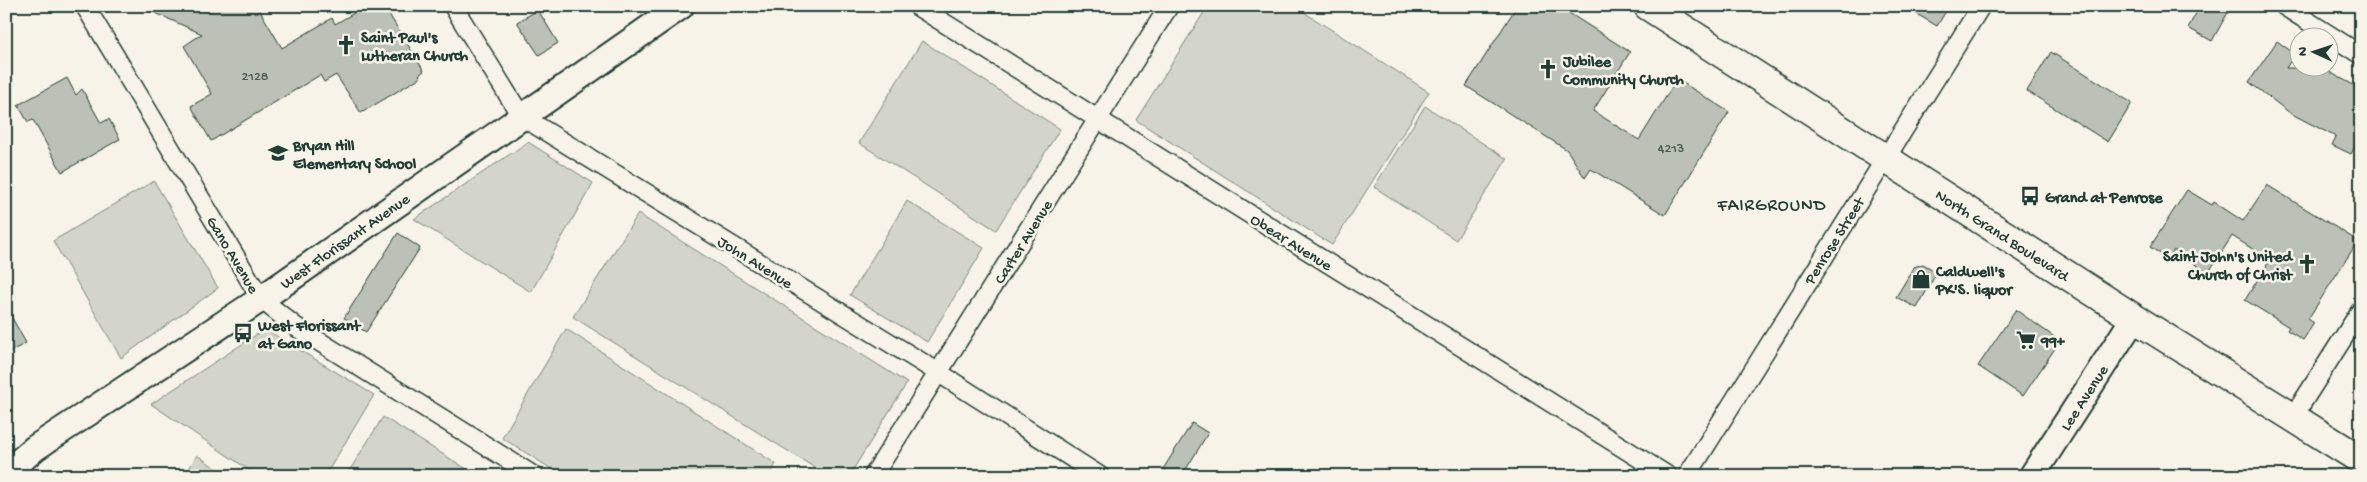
<svg xmlns="http://www.w3.org/2000/svg" width="2367" height="482" font-family="'Gochi Hand',sans-serif">
<style>
.green{fill:#d3d5ca;stroke:#79897f}
.building{fill:#bbc1b6;stroke:#1f3d34}
.lines{fill:none;stroke-linecap:round;stroke-linejoin:round}
.street-casing{stroke:#1f3d34;stroke-width:21}
.secondary-casing{stroke:#1f3d34;stroke-width:29}
.primary-casing{stroke:#1f3d34;stroke-width:31}
.street{stroke:#f7f3e8;stroke-width:18}
.secondary{stroke:#f7f3e8;stroke-width:25}
.primary{stroke:#f7f3e8;stroke-width:28}
.labels{text-anchor:middle;stroke-width:5;stroke-linejoin:round;paint-order:stroke}
.number-label{font-size:14px;fill:#465e54}
.poi-label{font-size:16px;font-weight:bold;fill:#1f3d34;stroke:#f7f3e8;text-anchor:start}
.street-label{font-size:16px;fill:#1f3d34;stroke:#f7f3e8}
.neighbourhood-label{font-size:18px;letter-spacing:1px;fill:#1f3d34;stroke:#f7f3e8}
</style>
<rect width="100%" height="100%" fill="#f7f3e8"/>
<filter id="ink" filterUnits="userSpaceOnUse"><feTurbulence type="fractalNoise" baseFrequency=".02" numOctaves="2"/><feDisplacementMap in="SourceGraphic" scale="10" xChannelSelector="R" yChannelSelector="G"/><feConvolveMatrix kernelMatrix="1 2 1 2 8 2 1 2 1" color-interpolation-filters="sRGB"/></filter>
<g filter="url(#ink)">
<!-- green -->
<g class="green">
<path d="M1208 6H1294L1429 92 1332 245 1136 120Z"/>
<path d="M922 41 1060 129 996 230 859 143Z"/>
<path d="M1425 106 1507 159 1456 240 1374 187Z"/>
<path d="M528 142 593 183 531 292 414 219Z"/>
<path d="M154 181 218 288 121 358 53 241Z"/>
<path d="M907 201 984 248 927 342 850 295Z"/>
<path d="M638 214 907 383 849 476H828L573 317Z"/>
<path d="M265 329 374 395 325 476H258L151 404Z"/>
<path d="M566 329 776 464 769 476H563L502 438Z"/>
<path d="M383 417 478 476H346Z"/>
<path d="M197 455 227 476H185Z"/>
</g>
<!-- building -->
<g class="building">
<path d="M140 6H257L282 48 332 18 335 24 366 6H384L424 71 419 75 421 77 361 113 336 75 324 82 320 75 211 141 191 106 212 94 184 46 202 34Z"/>
<path d="M1517 6H1558L1630 52 1593 111 1639 140 1677 79 1729 112 1665 215 1591 169 1585 178 1567 150 1466 86Z"/>
<path d="M1903 6H1949L1937 26Z"/>
<path d="M2200 6H2217L2228 12 2212 41 2188 28Z"/>
<path d="M538 10 558 43 539 55 517 22Z"/>
<path d="M2277 41 2295 54 2286 68H2322L2361 89V135L2351 154 2332 145 2336 137 2290 113 2249 82Z"/>
<path d="M2051 52 2132 103 2108 142 2027 91Z"/>
<path d="M67 78 76 95 82 89 101 123 109 119 120 139 62 172 33 120 28 122 18 105Z"/>
<path d="M2267 185 2358 241 2308 319 2314 323 2303 340 2287 330 2289 327 2245 300 2270 260 2232 236 2208 273 2174 250 2168 259 2150 247 2187 190 2212 205 2214 202 2243 221Z"/>
<path d="M398 233 420 248 366 332 344 318Z"/>
<path d="M1923 264 1937 272 1917 308 1896 297 1914 267Z"/>
<path d="M6 307 26 343 6 354Z"/>
<path d="M2016 310 2060 341 2023 396 1978 366Z"/>
<path d="M1192 423 1208 433 1182 476H1174L1163 469Z"/>
</g>
<g class="lines">
<defs>
<g id="street">
<path d="M85 6 261 299 296 327 534 476"/>
<path d="M453 6 521 116 939 373 1100 476"/>
<path d="M917 6 1668 476"/>
<path d="M2284 6 2361 55"/>
<path d="M2293 417 2361 310"/>
<path d="M873 476 1169 6"/>
<path d="M1687 476 1981 6"/>
</g>
<g id="secondary">
<path d="M6 473 35 448 261 299 681 6"/>
<path d="M2032 476 2134 318"/>
</g>
<path id="primary" d="M1648 6 2134 318 2361 460"/>
</defs>
<!-- street casing -->
<use href="#street" class="street-casing"/>
<!-- secondary casing -->
<use href="#secondary" class="secondary-casing"/>
<!-- primary casing -->
<use href="#primary" class="primary-casing"/>
<!-- street -->
<use href="#street" class="street"/>
<!-- secondary -->
<use href="#secondary" class="secondary"/>
<!-- primary -->
<use href="#primary" class="primary"/>
</g>
</g>
<!-- icons -->
<defs>
<symbol id="church-bare" viewBox="-9 -9 18 18"><path d="M-1.2-6h2.4v3.5h3.3v2.4h-3.3V6h-2.4V-.1h-3.3v-2.4h3.3Z" fill="#1f3d34" stroke="#f7f3e8" stroke-width="2.5" paint-order="stroke"/></symbol>
<symbol id="school-bare" viewBox="-9 -9 18 18"><path d="M0-5L7-2L0 1L-7-2ZM-4 1L0 2.5L4 1V4Q0 6-4 4Z" fill="#1f3d34" stroke="#f7f3e8" stroke-width="2.5" paint-order="stroke"/></symbol>
<symbol id="bus-bare" viewBox="-9 -9 18 18"><path d="M-5-6H5V4H4V6H2V4H-2V6H-4V4H-5ZM-3.5-4V0h7V-4ZM-3.5 1.2v1.5H-2V1.2ZM2 1.2v1.5H3.5V1.2Z" fill="#1f3d34" stroke="#f7f3e8" stroke-width="2.5" paint-order="stroke"/></symbol>
<symbol id="shop-bare" viewBox="-9 -9 18 18"><path d="M-5-2.5h2.3a2.7 3.5 0 0 1 5.4 0H5L5.5 6h-11ZM-1.5-2.5h3a1.5 2.3 0 0 0-3 0Z" fill="#1f3d34" stroke="#f7f3e8" stroke-width="2.5" paint-order="stroke"/></symbol>
<symbol id="supermarket-bare" viewBox="-9 -9 18 18"><path d="M-6-5.5h2.5l.6 2H6L4.5 2H-2.5L-4.4-4H-6ZM-1.5 3.2a1.3 1.3 0 1 0 .1 0ZM3 3.2a1.3 1.3 0 1 0 .1 0Z" fill="#1f3d34" stroke="#f7f3e8" stroke-width="2.5" paint-order="stroke"/></symbol>
</defs>
<g fill-rule="evenodd">
<use href="#church-bare" x="332" y="31" width="28" height="28"/>
<use href="#church-bare" x="1534" y="55" width="28" height="28"/>
<use href="#school-bare" x="264" y="139" width="28" height="28"/>
<use href="#bus-bare" x="2016" y="182" width="28" height="28"/>
<use href="#church-bare" x="2293" y="250" width="28" height="28"/>
<use href="#shop-bare" x="1907" y="265" width="28" height="28"/>
<use href="#bus-bare" x="229" y="319" width="28" height="28"/>
<use href="#supermarket-bare" x="2012" y="326" width="28" height="28"/>
</g>
<g class="labels">
<!-- number labels -->
<g class="number-label">
<text x="255" y="80">2128</text>
<text x="1671" y="152">4213</text>
</g>
<!-- poi labels -->
<g class="poi-label">
<text x="361" y="42">Saint Paul's<tspan x="361" dy="18">Lutheran Church</tspan></text>
<text x="1563" y="66">Jubilee<tspan x="1563" dy="18">Community Church</tspan></text>
<text x="293" y="150">Bryan Hill<tspan x="293" dy="18">Elementary School</tspan></text>
<text x="2045" y="202">Grand at Penrose</text>
<text x="2292" y="261" text-anchor="end">Saint John's United<tspan x="2292" dy="18">Church of Christ</tspan></text>
<text x="1936" y="276">Caldwell's<tspan x="1936" dy="18">PK'S. liquor</tspan></text>
<text x="258" y="330">West Florissant<tspan x="258" dy="18">at Gano</tspan></text>
<text x="2041" y="346">99+</text>
</g>
<!-- street labels -->
<g class="street-label">
<text transform="translate(2003 234) rotate(33)" y="6">North Grand Boulevard</text>
<text transform="translate(344 240) rotate(-35)" y="6">West Florissant Avenue</text>
<text transform="translate(1833 240) rotate(-58)" y="6">Penrose Street</text>
<text transform="translate(1022 241) rotate(-58)" y="6">Carter Avenue</text>
<text transform="translate(1292 241) rotate(32)" y="6">Obear Avenue</text>
<text transform="translate(234 254) rotate(59)" y="6">Gano Avenue</text>
<text transform="translate(756 261) rotate(32)" y="6">John Avenue</text>
<text transform="translate(2083 397) rotate(-57)" y="6">Lee Avenue</text>
</g>
<!-- neighbourhood labels -->
<g class="neighbourhood-label">
<text x="1772" y="210">FAIRGROUND</text>
</g>
</g>
<!-- margin -->
<rect width="2367" height="482" fill="none" stroke="#f7f3e8" stroke-width="25"/>
<rect x="12" y="12" width="2342" height="457" fill="none" stroke="#1f3d34" stroke-width="2" filter="url(#ink)"/>
<!-- north arrow -->
<g transform="translate(2314 52) rotate(273)"><circle r="24" fill="#f7f3e8" stroke="#a1aaa0"/>
<path d="M0-4L9 19L0 12L-9 19Z" fill="#1f3d34"/>
<text y="-8" font-size="14" font-weight="bold" text-anchor="middle" fill="#1f3d34">N</text>
</g>
</svg>
